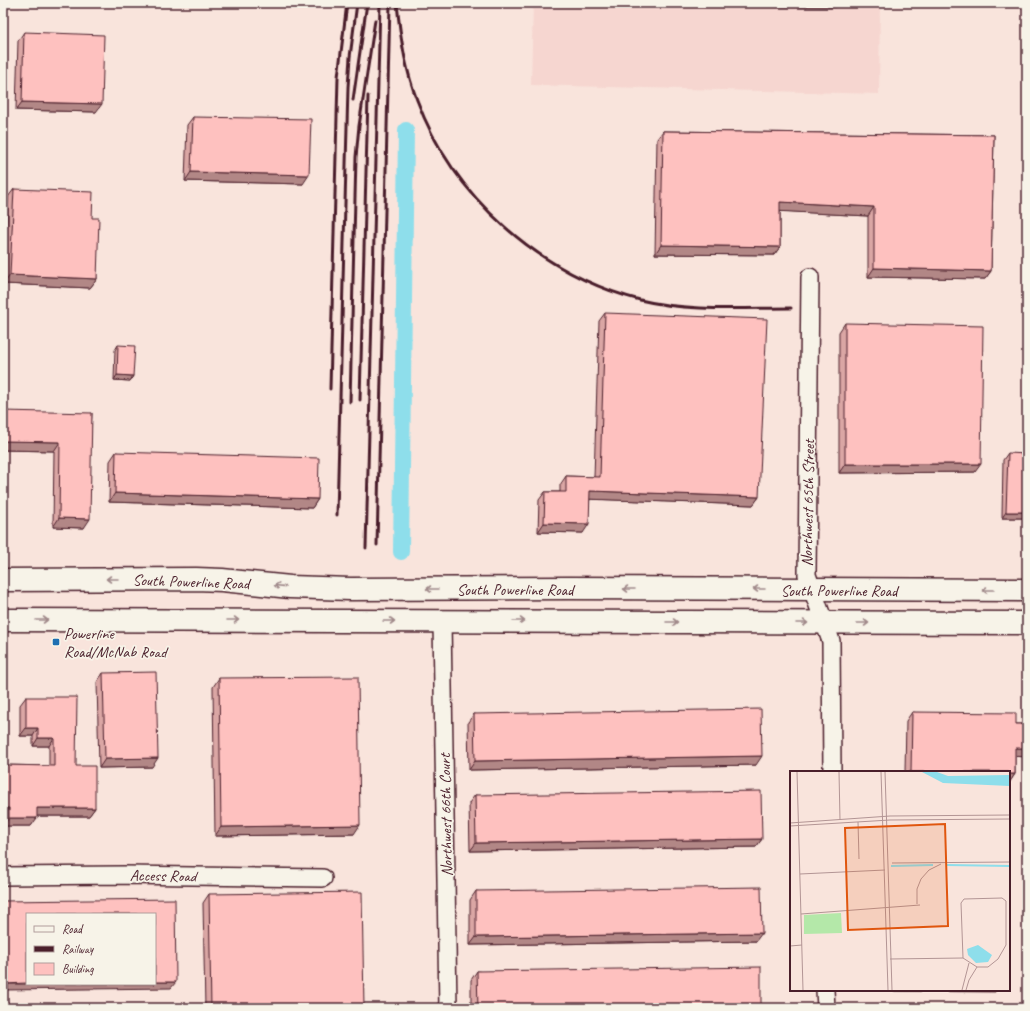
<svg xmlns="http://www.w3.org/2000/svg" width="1030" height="1011" font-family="Caveat,sans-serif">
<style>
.built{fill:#f6d6d0}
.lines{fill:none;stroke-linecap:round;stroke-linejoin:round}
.canal{stroke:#8edeeb;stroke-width:16}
.minor-casing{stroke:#4a1f2b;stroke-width:20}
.major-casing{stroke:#4a1f2b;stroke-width:25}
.minor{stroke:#f7f3e8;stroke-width:17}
.major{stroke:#f7f3e8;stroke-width:22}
.rail{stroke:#4a1f2b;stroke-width:3}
.wall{fill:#daa6a4;stroke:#4a1f2b}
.shaded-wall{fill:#b28786;stroke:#4a1f2b}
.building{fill:#fec1bf;stroke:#4a1f2b}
.oneway{stroke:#a0898a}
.poi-dot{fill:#1f6fb2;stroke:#f7f3e8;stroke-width:1.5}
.labels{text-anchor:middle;stroke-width:3.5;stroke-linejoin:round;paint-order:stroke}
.street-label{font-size:16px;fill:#4a1f2b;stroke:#f7f3e8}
.poi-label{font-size:16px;fill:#4a1f2b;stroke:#f7f3e8;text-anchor:start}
.inset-river{fill:none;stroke:#8edeeb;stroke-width:2}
.inset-road{fill:none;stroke:#b39595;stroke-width:1}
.view{fill:#e0560e;fill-opacity:0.15;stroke:#e0560e;stroke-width:2}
.inset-edge{fill:none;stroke:#4a1f2b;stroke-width:2}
</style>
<rect width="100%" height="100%" fill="#f9e4dc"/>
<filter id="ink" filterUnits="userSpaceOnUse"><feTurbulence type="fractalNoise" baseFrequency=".025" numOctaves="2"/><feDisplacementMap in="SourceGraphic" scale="8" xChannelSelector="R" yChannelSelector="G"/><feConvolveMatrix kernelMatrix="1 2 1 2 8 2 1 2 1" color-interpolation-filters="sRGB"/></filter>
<g filter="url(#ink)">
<!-- built -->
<path class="built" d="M533 3H880L879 94 531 85Z"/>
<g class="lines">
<!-- canal -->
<path class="canal" d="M401 552 406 130"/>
<defs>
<g id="minor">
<path d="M810 277 807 575 831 641 832 772"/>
<path d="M442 621 448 1008"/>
<path d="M3 876 124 875 323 878"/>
<path d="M825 990 826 1008"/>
</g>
<g id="major">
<path d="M3 580 196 579 222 580 290 587 350 589 569 588 1027 590"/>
<path d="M3 620 1027 623"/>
</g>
</defs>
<!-- minor casing -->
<use href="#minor" class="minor-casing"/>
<!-- major casing -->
<use href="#major" class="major-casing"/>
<!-- minor -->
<use href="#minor" class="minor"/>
<!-- major -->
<use href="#major" class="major"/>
<!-- rail -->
<g class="rail">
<path d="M397 3C400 36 405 69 417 100 453 197 540 274 640 300 689 312 741 308 791 308"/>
<path d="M353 100 367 3"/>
<path d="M330 389 338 77 347 3"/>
<path d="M360 400 368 96"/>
<path d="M350 402 356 157 359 126 375 20"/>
<path d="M337 515 348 87 350 57 357 3"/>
<path d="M377 545 390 3"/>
<path d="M366 548 380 3"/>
</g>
</g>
<!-- wall -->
<g class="wall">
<path d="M24 32 96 112 16 110 18 41Z"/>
<path d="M193 117 303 184 185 181 187 125Z"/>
<path d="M663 131 994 135 991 271 985 279 868 277V216L780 211V247L774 255 655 254 657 139Z"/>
<path d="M14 189 92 218 97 279 90 288 4 284 8 197Z"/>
<path d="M605 313 759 497 753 505 590 499 583 533 538 532 539 500 545 492H560V485L566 476 594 477 599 321Z"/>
<path d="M845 323 975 472 839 473V332Z"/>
<path d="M118 345 133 376 130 381 114 380 115 350Z"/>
<path d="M92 413 84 528 53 527 54 451 3 450Z"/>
<path d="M116 452 318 499 312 508 109 502 110 461Z"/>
<path d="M1008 453 1027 518H1002L1003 460Z"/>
<path d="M103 673 152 767 99 768 97 682Z"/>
<path d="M219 678 354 834 215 836 213 687Z"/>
<path d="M26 697 76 766 95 808 89 816H37L31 826H3V765L49 766V746H33V736H20V705Z"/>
<path d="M912 712 1016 724H1027V757L1015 756V774L1009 783V772H905L906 721Z"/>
<path d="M474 714 756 765 469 770 468 722Z"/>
<path d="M475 795 762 839 756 847 470 851 469 803Z"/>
<path d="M476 891 756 941 470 945V900Z"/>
<path d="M209 894 364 1008H205L203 903Z"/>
<path d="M477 971 761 1008H471V980Z"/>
</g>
<!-- shaded-wall -->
<g class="shaded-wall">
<path d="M582 3H839L836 7 581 5Z"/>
<path d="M22 102 102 104 96 112 16 110Z"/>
<path d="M191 172 309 175 303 184 185 181Z"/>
<path d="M780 202 874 207 868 216 774 211Z"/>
<path d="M661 245 780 247 774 255 655 254Z"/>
<path d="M874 268 991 271 985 279 868 277Z"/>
<path d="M10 275 97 279 90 288 4 284Z"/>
<path d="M117 375 133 376 130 381 114 380Z"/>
<path d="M3 441 60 442 54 451 3 450Z"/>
<path d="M845 464H981L975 472 839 473Z"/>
<path d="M590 491 759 497 753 505 584 499Z"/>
<path d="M115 493 318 499 312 508 109 502Z"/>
<path d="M1006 512H1027V518H1002Z"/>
<path d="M59 518 90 519 84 528 53 527Z"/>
<path d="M544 523 589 524 583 533 538 532Z"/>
<path d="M26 728H38L33 736H20Z"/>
<path d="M38 738H54L49 746H33Z"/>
<path d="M1015 748H1027V757L1009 756Z"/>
<path d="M762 756 756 765 469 770 475 761Z"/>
<path d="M158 758 152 767 99 768 105 759Z"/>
<path d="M1009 774H1015L1009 783Z"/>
<path d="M3 808H9L3 816Z"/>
<path d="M37 808H95L89 816H32Z"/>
<path d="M9 818H37L31 826H3Z"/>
<path d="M360 825 354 834 215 836 221 827Z"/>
<path d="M762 839 756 847 470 851 476 843Z"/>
<path d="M762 933 756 941 470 945 476 937Z"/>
<path d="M155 982H176L171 988 3 990V984H155Z"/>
<path d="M894 990H996L995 992 893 991Z"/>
</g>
<!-- building -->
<g class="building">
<path d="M24 32 104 35 102 104 22 102Z"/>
<path d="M193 117 311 119 309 175 191 172Z"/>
<path d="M663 131 994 135 991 271 874 268V207L780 202V247L661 245Z"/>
<path d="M14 189 93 192 92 218H99L97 279 10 275Z"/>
<path d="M605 313 767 319 759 497 590 491 589 524 544 523 545 492H566V476L600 477Z"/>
<path d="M845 323 983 326 981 464H845Z"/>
<path d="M118 345 135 346 133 376 117 375Z"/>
<path d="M3 411 92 413 90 519 59 518 60 442 3 441Z"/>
<path d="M116 452 319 458 318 499 115 493Z"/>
<path d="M1008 453 1027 454V512H1006Z"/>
<path d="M156 672 158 758 105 759 103 673Z"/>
<path d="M358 677 360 825 221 827 219 678Z"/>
<path d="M26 697H77L76 766H95V808H37V818H9V808H3V765L54 766V738H38V728H26Z"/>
<path d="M761 709 762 756 475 761 474 714Z"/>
<path d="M912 712 1016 713V724H1027V748H1015V774H1009V772H911Z"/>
<path d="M761 791 762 839 476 843 475 795Z"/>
<path d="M761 887 762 933 476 937V891Z"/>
<path d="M362 892 364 1008H211L209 894Z"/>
<path d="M175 899 176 982H155V914H27V983L3 984V901Z"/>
<path d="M761 967V1008H478L477 971Z"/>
</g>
<!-- one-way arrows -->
<defs><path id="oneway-shaft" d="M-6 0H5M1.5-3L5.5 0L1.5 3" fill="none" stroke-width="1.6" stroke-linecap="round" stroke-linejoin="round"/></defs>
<g class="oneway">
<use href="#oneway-shaft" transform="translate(112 579) rotate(180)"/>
<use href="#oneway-shaft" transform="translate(280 586) rotate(-174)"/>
<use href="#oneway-shaft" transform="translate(432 589) rotate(180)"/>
<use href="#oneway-shaft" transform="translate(629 589) rotate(-180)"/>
<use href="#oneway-shaft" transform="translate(759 589) rotate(-180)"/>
<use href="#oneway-shaft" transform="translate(988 590) rotate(-180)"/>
<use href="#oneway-shaft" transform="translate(42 620)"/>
<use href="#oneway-shaft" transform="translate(233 620)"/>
<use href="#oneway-shaft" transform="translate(389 621)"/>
<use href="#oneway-shaft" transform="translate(519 621)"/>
<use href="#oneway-shaft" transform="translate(672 622)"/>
<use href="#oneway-shaft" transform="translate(802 623)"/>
<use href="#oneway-shaft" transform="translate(863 623)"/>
</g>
</g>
<!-- markers -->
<rect class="poi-dot" x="52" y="638" width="8" height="8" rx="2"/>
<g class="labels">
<!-- street labels -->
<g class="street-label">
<text transform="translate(807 503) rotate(-89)" y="6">Northwest 65th Street</text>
<text transform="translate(191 581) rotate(2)" y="6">South Powerline Road</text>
<text x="515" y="595">South Powerline Road</text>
<text x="839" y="596">South Powerline Road</text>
<text transform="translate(445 815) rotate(-91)" y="6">Northwest 66th Court</text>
<text transform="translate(163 875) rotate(1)" y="6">Access Road</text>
</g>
<!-- poi labels -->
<g class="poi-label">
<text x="64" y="639">Powerline<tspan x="64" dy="18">Road/McNab Road</tspan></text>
</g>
</g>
<!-- overview -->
<g transform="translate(790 771)">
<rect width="220" height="220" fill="#f9e4dc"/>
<path d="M51 142 52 162 14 163V144Z" fill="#b4e8a9"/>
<path d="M132 1H147L158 5 219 4 220 15 153 12ZM188 174 202 184 198 191 186 192 178 184 177 178Z" fill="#8edeeb"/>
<path class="inset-river" d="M157 94 220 95M101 95 143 94"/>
<path class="inset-road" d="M7 1 13 219M49 1 50 49M91 1 98 219M95 1 102 219M68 51 69 88M0 52 100 45 220 44M0 55 100 49 220 48M102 92 220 91M10 103 95 99M174 128 212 127 216 130V174L208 188 198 196H187L173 187 171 132ZM127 133V118L131 108 139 99 151 93M11 143 130 134M0 175 12 174M100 188 173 187M172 219 179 192M176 219 179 209 187 196"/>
<path class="view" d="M155 53 158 155 58 159 55 57Z"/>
<rect width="220" height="220" class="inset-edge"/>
</g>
<!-- margin -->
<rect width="1030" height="1011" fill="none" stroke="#f7f3e8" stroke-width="16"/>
<rect x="8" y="8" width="1014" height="995" fill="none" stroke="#4a1f2b" stroke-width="1.5" filter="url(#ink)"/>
<!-- legend -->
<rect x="26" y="913" width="130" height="72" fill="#f7f3e8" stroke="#b29e9c"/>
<rect x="34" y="926" width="20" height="6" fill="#f7f3e8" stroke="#b29e9c"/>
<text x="62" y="933" font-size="12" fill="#4a1f2b">Road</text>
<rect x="34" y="946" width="20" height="6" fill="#4a1f2b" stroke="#b29e9c"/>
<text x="62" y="953" font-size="12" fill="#4a1f2b">Railway</text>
<rect x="34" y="963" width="20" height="12" fill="#fec1bf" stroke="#b29e9c"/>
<text x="62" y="973" font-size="12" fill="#4a1f2b">Building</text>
</svg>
